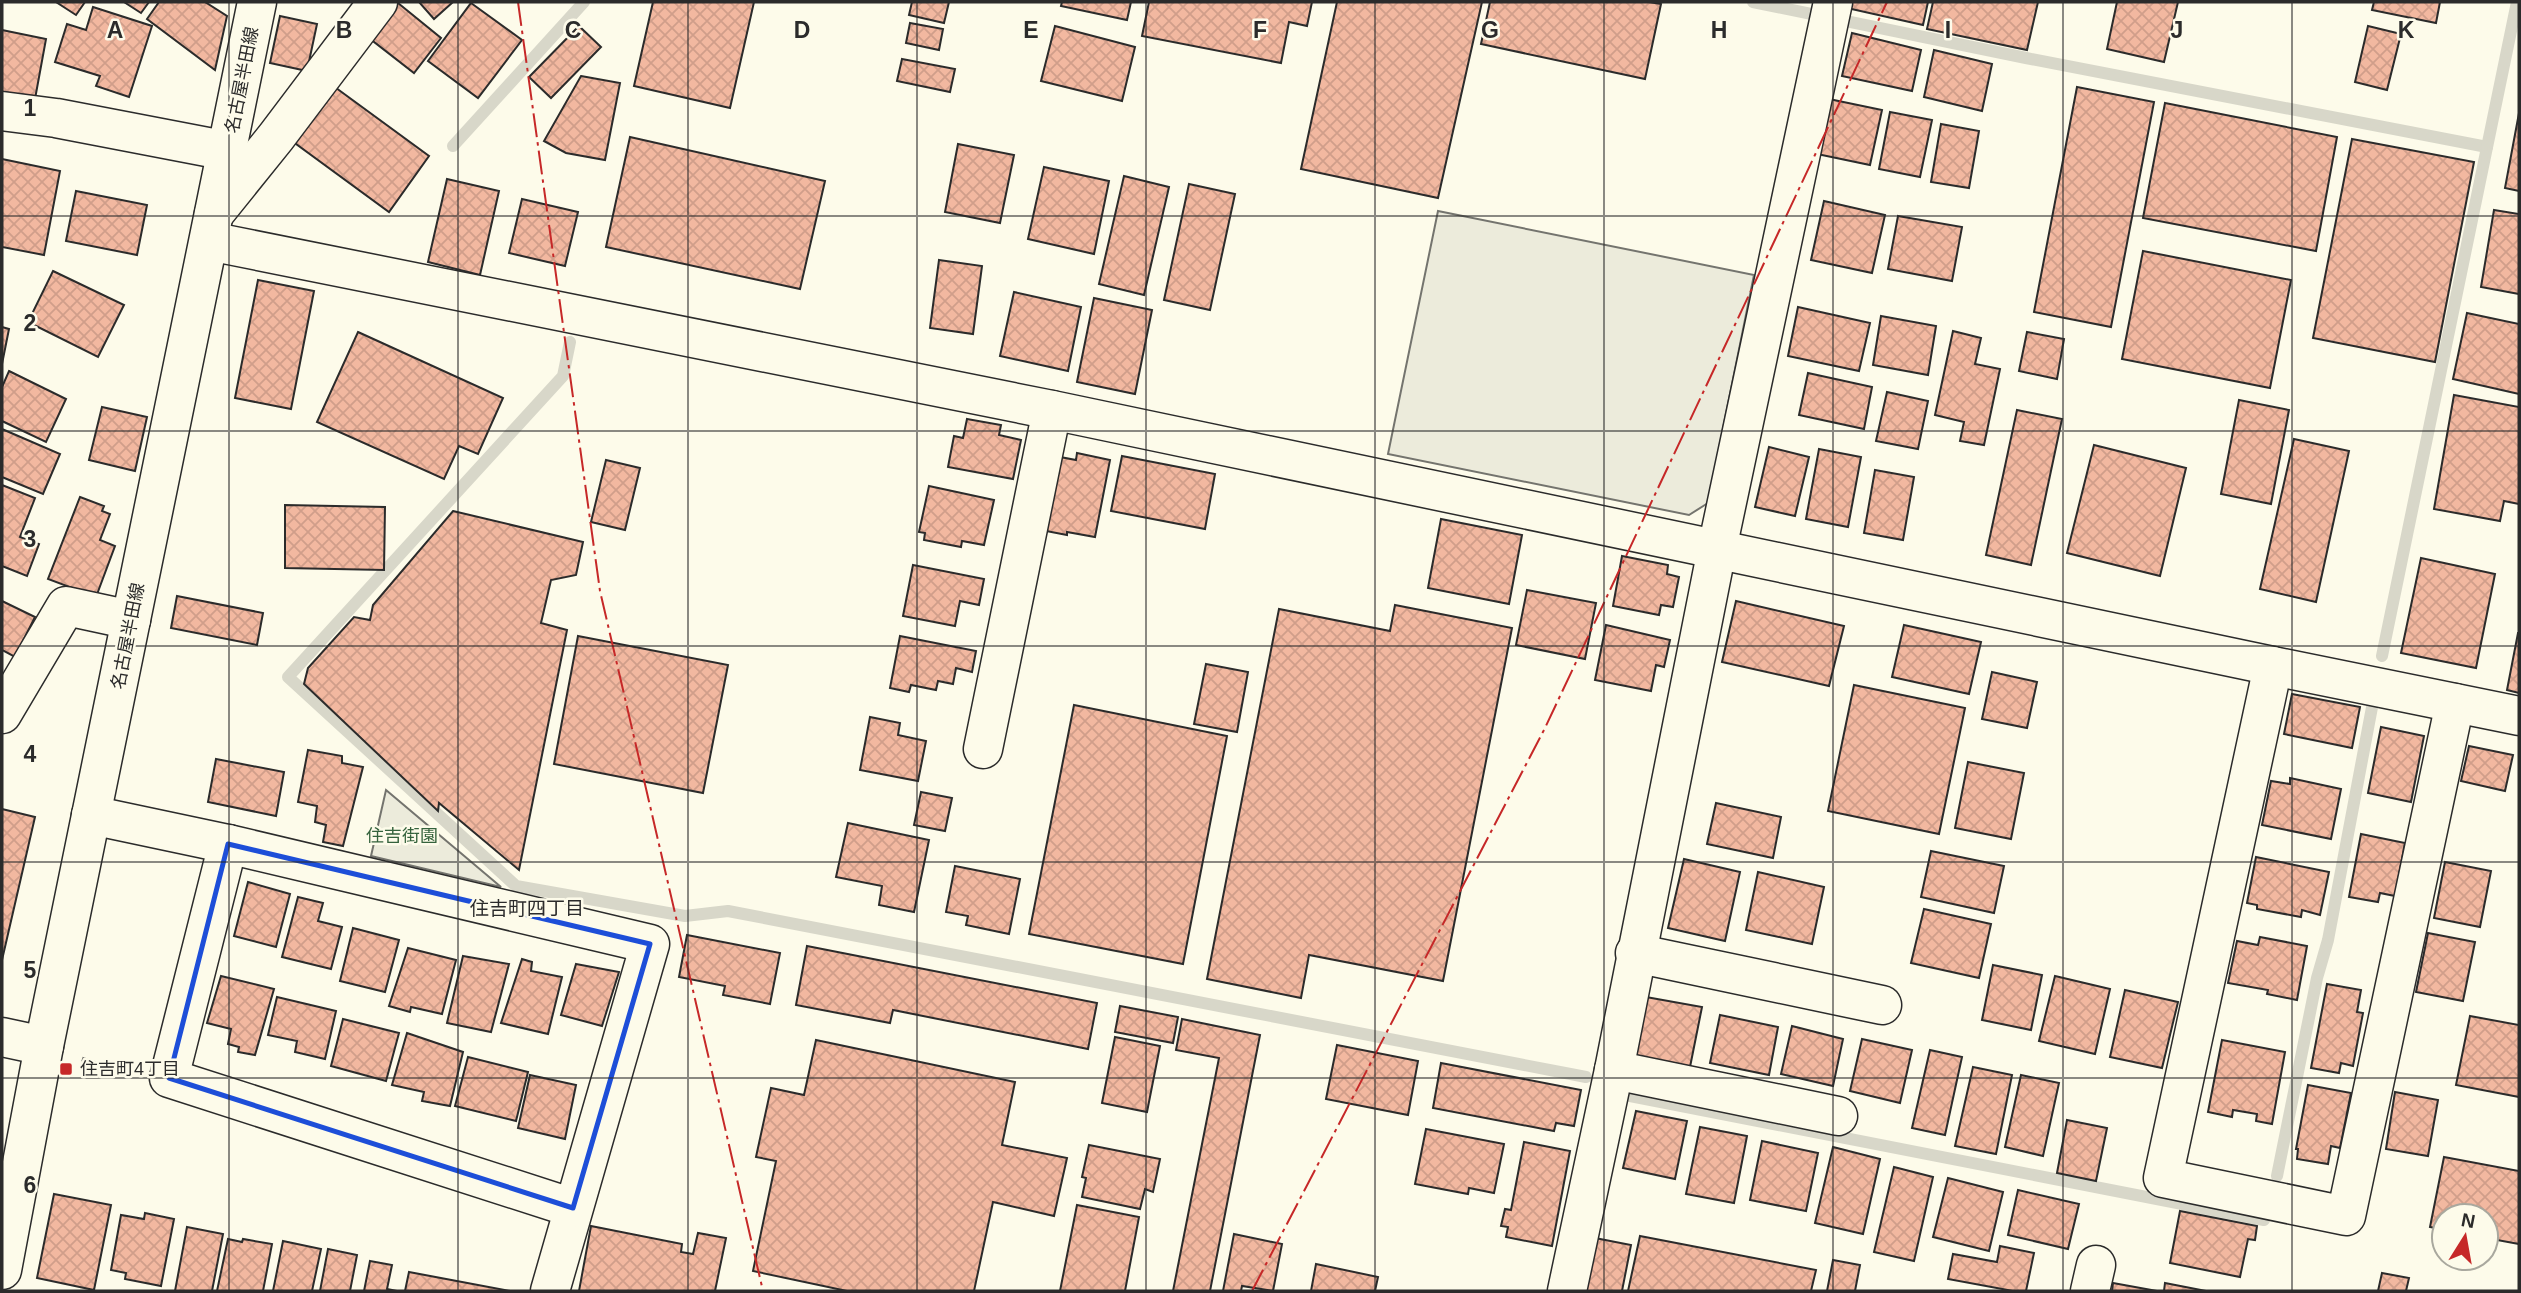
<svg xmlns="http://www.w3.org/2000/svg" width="2521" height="1293" font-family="Helvetica,'Noto Sans JP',sans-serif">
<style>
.park{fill:#ecebdb;stroke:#74746e;stroke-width:2}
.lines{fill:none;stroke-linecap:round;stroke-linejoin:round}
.stream{stroke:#d8d7c9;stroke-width:12}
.building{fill:url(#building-cross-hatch);stroke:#2b2b2b;stroke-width:2}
.street-casing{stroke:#2b2b2b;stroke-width:41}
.primary-casing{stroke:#2b2b2b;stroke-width:41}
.path{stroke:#6a6964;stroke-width:4.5;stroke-dasharray:5 3.5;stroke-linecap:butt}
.street{stroke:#fdfbea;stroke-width:38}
.primary{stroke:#fdfbea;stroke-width:38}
.power{stroke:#c62828;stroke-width:2;stroke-dasharray:24 5 3.5 5;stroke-linecap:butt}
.marked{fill:none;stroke:#1d4ed8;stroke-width:5;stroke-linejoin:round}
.grid{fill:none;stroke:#2b2b2b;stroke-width:2;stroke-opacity:0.55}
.poi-dot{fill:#c62828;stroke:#fdfbea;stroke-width:2.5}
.labels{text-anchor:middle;stroke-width:5;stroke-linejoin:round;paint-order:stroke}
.street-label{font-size:18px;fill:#2b2b2b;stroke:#fdfbea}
.park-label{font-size:18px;fill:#34623c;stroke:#fdfbea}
.poi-label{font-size:18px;fill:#2b2b2b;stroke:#fdfbea;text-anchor:start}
.neighbourhood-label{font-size:19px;fill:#2b2b2b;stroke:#fdfbea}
.grid-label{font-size:23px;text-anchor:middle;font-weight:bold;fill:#2b2b2b;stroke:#fdfbea;stroke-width:5;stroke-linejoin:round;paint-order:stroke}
</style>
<defs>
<pattern id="building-cross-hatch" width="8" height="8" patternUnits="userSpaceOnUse" patternTransform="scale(1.75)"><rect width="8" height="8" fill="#f2b8a0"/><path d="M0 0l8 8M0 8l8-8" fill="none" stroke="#d09e8a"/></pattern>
</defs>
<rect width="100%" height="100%" fill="#fdfbea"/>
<!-- park -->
<g class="park">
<path d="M1438 211 1754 275 1708 503 1689 515 1388 454Z"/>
<path d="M386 790 501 887 371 856Z"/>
</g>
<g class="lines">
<!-- stream -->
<g class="stream">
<path d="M1753 2 2026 58 2487 147"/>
<path d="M453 146 584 2"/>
<path d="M570 342 563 376 288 677 516 886 685 916 728 911 1586 1077"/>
<path d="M2382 656 2517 2"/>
<path d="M1627 1086 1625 1095 2264 1220"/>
<path d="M2277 1176 2317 978 2328 940 2373 702"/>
</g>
</g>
<!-- building -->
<g class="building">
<path d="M56 2H85L76 15Z"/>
<path d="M124 2H149L141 13Z"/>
<path d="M159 2H205L227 16 215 70 147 19Z"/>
<path d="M419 2H453L434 19Z"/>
<path d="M653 2H754L730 108 634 86Z"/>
<path d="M912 2H949L944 23 909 15Z"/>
<path d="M1062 2H1131L1127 20 1061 6Z"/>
<path d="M1149 2H1312L1307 26 1289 22 1281 63 1142 36Z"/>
<path d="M1337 2H1482L1438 198 1301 169Z"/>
<path d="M1490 2H1649L1661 4 1645 79 1481 44Z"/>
<path d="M1848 2H1928L1923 25 1847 8Z"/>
<path d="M1933 2H2038L2027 50 1927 29Z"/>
<path d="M2117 2H2178L2164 62 2107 49Z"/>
<path d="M2374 2H2440L2436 23 2372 10Z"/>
<path d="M398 3 441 38 414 73 369 38Z"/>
<path d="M471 3 522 40 478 98 428 61Z"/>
<path d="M93 7 152 26 129 97 96 86 100 76 55 62 67 24 86 30Z"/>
<path d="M280 16 317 24 307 71 270 63Z"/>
<path d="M910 23 943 29 939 50 906 43Z"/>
<path d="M579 26 601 47 551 98 529 77Z"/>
<path d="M1055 26 1135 47 1122 101 1041 81Z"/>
<path d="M2368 26 2401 34 2387 90 2355 82Z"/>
<path d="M2 30 46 39 35 99 2 92Z"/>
<path d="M1852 33 1921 50 1912 91 1842 76Z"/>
<path d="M1934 50 1992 64 1982 111 1924 97Z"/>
<path d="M902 59 955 69 950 92 897 81Z"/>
<path d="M581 76 620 83 605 160 566 153 544 141Z"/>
<path d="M332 85 429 156 389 212 292 141Z"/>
<path d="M2077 87 2154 102 2111 327 2034 312Z"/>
<path d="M1829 99 1882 110 1870 165 1817 154Z"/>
<path d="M2165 103 2337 137 2316 251 2143 218Z"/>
<path d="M1890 112 1932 120 1920 177 1879 169Z"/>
<path d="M2519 113V191L2505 188Z"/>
<path d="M1941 124 1979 131 1969 188 1931 182Z"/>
<path d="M630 137 825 181 800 289 606 247Z"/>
<path d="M2352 139 2474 162 2435 362 2313 338Z"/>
<path d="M958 144 1014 155 1000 223 945 212Z"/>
<path d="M2 159 60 171 44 255 2 247Z"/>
<path d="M1044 167 1109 181 1094 254 1028 239Z"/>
<path d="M1124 176 1169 187 1144 295 1099 284Z"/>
<path d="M447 179 499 191 480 275 428 262Z"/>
<path d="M1189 184 1235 194 1210 310 1164 300Z"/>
<path d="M76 191 147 205 137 255 66 241Z"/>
<path d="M522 199 578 212 565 266 509 253Z"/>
<path d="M1824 201 1885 215 1872 273 1811 260Z"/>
<path d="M2494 210 2519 214V294L2481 287Z"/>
<path d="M1898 216 1962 227 1952 281 1888 269Z"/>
<path d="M2143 251 2291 280 2270 388 2122 359Z"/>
<path d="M939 260 982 266 973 334 930 328Z"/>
<path d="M53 271 124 305 98 357 28 322Z"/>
<path d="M258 280 314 291 291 409 235 398Z"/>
<path d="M1014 292 1081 307 1068 371 1000 356Z"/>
<path d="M1094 298 1152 310 1135 394 1077 382Z"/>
<path d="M1798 307 1870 323 1859 371 1788 356Z"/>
<path d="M2467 313 2519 324V394L2453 379Z"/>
<path d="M1881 316 1936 326 1928 375 1873 365Z"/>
<path d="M2 327 9 329 2 364Z"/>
<path d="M1953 331 1981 338 1975 364 2000 369 1984 445 1960 441 1964 422 1935 415Z"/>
<path d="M358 332 503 398 478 454 459 446 444 479 317 422Z"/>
<path d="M2027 332 2064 339 2057 379 2019 371Z"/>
<path d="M9 371 66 399 46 442 2 421V387Z"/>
<path d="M1808 373 1872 387 1864 429 1799 415Z"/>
<path d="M1887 392 1928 401 1918 449 1876 441Z"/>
<path d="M2454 395 2519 407V504L2504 501 2500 521 2434 509Z"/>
<path d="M2239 400 2289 410 2271 504 2221 494Z"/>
<path d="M102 407 147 417 135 471 89 460Z"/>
<path d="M2017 410 2062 419 2031 565 1986 555Z"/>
<path d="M967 419 1001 425 999 435 1021 440 1013 479 948 467 954 436 963 438Z"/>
<path d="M2 429 60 454 43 494 2 477Z"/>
<path d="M2294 439 2349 451 2316 602 2260 589Z"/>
<path d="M2094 445 2186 468 2160 576 2067 553Z"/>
<path d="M1769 447 1809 457 1795 516 1755 507Z"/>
<path d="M1819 449 1861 457 1848 527 1806 519Z"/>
<path d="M1077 453 1110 460 1095 537 1067 532V535L1046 531 1060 457 1076 460Z"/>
<path d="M1122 456 1215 474 1205 529 1111 511Z"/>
<path d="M606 460 640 468 625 530 591 522Z"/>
<path d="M1875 470 1914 477 1903 540 1864 533Z"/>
<path d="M2 485 35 498 20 537 39 544 27 576 2 566Z"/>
<path d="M929 486 994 500 984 545 962 541 961 547 924 540 925 533 919 532Z"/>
<path d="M80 497 104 506 102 511 110 514 100 540 115 546 96 597 48 579Z"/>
<path d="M285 505 385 507 384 570 285 568Z"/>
<path d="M453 511 583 542 576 575 551 580 541 623 567 630 519 870 439 803 438 811 304 684 308 668 354 617 370 620 373 605Z"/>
<path d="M1441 519 1522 535 1509 604 1428 588Z"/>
<path d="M1622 556 1668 565 1667 574 1679 577 1673 607 1661 605 1659 615 1613 606Z"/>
<path d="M2421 558 2495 574 2476 668 2401 653Z"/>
<path d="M913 565 984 579 979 605 960 601 955 626 903 616Z"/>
<path d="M1527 590 1596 603 1585 659 1516 645Z"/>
<path d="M177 596 263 613 257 645 171 628Z"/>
<path d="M2 601 35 617 15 657 2 650Z"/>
<path d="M1736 601 1844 626 1829 686 1722 662Z"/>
<path d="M1395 605 1512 628 1443 981 1309 955 1301 998 1207 979 1279 609 1390 631Z"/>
<path d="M1606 625 1670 640 1664 667 1656 665 1651 691 1595 680Z"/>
<path d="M1904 625 1981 642 1969 694 1892 677Z"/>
<path d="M2518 633H2519V693L2507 690Z"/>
<path d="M578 636 728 665 703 793 554 764Z"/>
<path d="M900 636 976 651 972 672 956 668 953 684 938 681 936 690 911 685 909 692 890 688Z"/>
<path d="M1206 664 1248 672 1237 732 1194 724Z"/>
<path d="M1992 672 2037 682 2027 728 1982 719Z"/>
<path d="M1854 685 1965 708 1939 834 1828 811Z"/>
<path d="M2292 694 2360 707 2352 748 2284 734Z"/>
<path d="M1074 705 1227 736 1183 964 1029 934Z"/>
<path d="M870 717 900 723 898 735 926 741 918 781 860 770Z"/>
<path d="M2381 727 2424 736 2411 802 2368 793Z"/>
<path d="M2469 746 2513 755 2505 791 2461 781Z"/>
<path d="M308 750 342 756V763L363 767 343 846 323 842 326 825 315 822 317 806 298 802Z"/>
<path d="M216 759 284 772 276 816 208 802Z"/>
<path d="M1968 762 2024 773 2011 839 1955 828Z"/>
<path d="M2290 778 2341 789 2331 839 2262 825 2271 781 2290 784Z"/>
<path d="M921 792 952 798 945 831 914 825Z"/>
<path d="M1716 803 1781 817 1773 858 1707 844Z"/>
<path d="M2 809 35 817 2 960Z"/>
<path d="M848 823 929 840 914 912 879 905 882 886 836 877Z"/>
<path d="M2361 834 2405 843 2395 896 2380 893 2378 902 2349 897Z"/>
<path d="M1931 851 2004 866 1994 913 1921 897Z"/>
<path d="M2256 857 2329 872 2320 915 2302 910 2301 917 2257 909V905L2247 903Z"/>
<path d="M1684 859 1740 872 1725 941 1668 928Z"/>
<path d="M2445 862 2491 871 2480 927 2434 918Z"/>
<path d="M955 866 1020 879 1009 934 966 925 968 916 946 912Z"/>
<path d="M1758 872 1824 887 1812 944 1746 930Z"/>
<path d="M248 882 290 894 276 947 234 936Z"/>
<path d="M298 897 323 903 318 921 342 927 331 969 282 957Z"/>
<path d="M1924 909 1991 924 1979 978 1911 963Z"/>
<path d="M353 928 399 940 385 992 340 981Z"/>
<path d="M2428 933 2475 942 2463 1001 2416 992Z"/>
<path d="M687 935 780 953 770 1004 723 995 725 986 679 977Z"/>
<path d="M2260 937 2307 946 2297 1000 2267 994 2268 990 2228 983 2237 941 2258 945Z"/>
<path d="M807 946 1097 1003 1088 1049 893 1010 890 1023 796 1005Z"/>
<path d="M408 948 456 960 442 1014 411 1007 410 1012 389 1006Z"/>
<path d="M463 956 509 964 491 1032 447 1023Z"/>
<path d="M522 959 532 962 531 971 562 977 548 1034 501 1023Z"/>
<path d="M576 964 619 972 602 1026 561 1015Z"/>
<path d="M1993 965 2042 975 2031 1030 1982 1020Z"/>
<path d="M221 976 274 989 255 1055 238 1052 239 1047 228 1044 231 1029 207 1023Z"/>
<path d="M2055 976 2110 989 2095 1054 2039 1041Z"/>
<path d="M2327 984 2361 990 2357 1012 2363 1013 2353 1066 2341 1063 2339 1073 2311 1068Z"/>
<path d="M2125 990 2178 1002 2162 1068 2110 1057Z"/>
<path d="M277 997 336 1011 325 1059 295 1052 297 1041 268 1035Z"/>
<path d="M1646 997 1702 1007 1690 1067 1635 1056Z"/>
<path d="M1120 1006 1178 1017 1173 1043 1115 1032Z"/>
<path d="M1720 1015 1778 1027 1769 1075 1710 1063Z"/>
<path d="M2470 1016 2519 1025V1097L2456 1085Z"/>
<path d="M343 1019 399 1033 386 1081 331 1066Z"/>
<path d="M1182 1019 1260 1035 1210 1291H1173L1219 1058 1176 1050Z"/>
<path d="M1792 1026 1843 1039 1833 1086 1781 1074Z"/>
<path d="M407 1033 463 1052 450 1106 422 1101 424 1092 392 1085Z"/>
<path d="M1115 1037 1160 1046 1147 1112 1102 1103Z"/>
<path d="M1862 1039 1912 1050 1900 1103 1850 1091Z"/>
<path d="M816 1040 1015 1082 1002 1145 1067 1158 1054 1216 993 1202 974 1291H847L753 1271 776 1161 756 1157 771 1088 804 1095Z"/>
<path d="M2222 1040 2285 1052 2272 1124 2256 1121 2257 1114 2233 1110 2232 1117 2208 1112Z"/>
<path d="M1337 1045 1418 1061 1408 1115 1326 1099Z"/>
<path d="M1930 1050 1962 1057 1945 1135 1912 1128Z"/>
<path d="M468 1057 528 1072 516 1121 455 1106Z"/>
<path d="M1441 1063 1581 1090 1574 1126 1556 1123 1554 1131 1433 1108Z"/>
<path d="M1973 1067 2012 1075 1996 1154 1955 1146Z"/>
<path d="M530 1075 576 1085 565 1139 518 1128Z"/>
<path d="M2021 1075 2059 1083 2043 1156 2005 1147Z"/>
<path d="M2308 1085 2351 1093 2340 1148 2331 1146 2328 1164 2297 1159 2298 1149H2296Z"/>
<path d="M2395 1092 2438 1100 2428 1156 2386 1149Z"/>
<path d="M1636 1111 1687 1121 1675 1179 1623 1168Z"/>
<path d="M2067 1120 2107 1128 2096 1181 2057 1173Z"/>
<path d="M1700 1127 1747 1136 1734 1203 1686 1194Z"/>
<path d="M1426 1129 1504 1144 1494 1193 1469 1188 1468 1194 1415 1184Z"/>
<path d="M1762 1141 1818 1153 1806 1211 1750 1200Z"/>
<path d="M1524 1142 1570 1151 1552 1246 1506 1237 1508 1227 1501 1226 1505 1209 1511 1210Z"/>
<path d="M1089 1145 1160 1159 1153 1192 1145 1189 1140 1209 1082 1197 1086 1178 1082 1177Z"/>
<path d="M1833 1147 1880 1159 1863 1234 1815 1223Z"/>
<path d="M2444 1157 2519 1171V1244L2486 1238V1216H2444V1230L2430 1227Z"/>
<path d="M1894 1167 1933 1177 1914 1261 1874 1252Z"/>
<path d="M1948 1178 2003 1192 1989 1251 1933 1237Z"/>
<path d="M2018 1190 2079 1204 2068 1249 2008 1235Z"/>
<path d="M54 1194 111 1205 94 1290 37 1278Z"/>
<path d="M1077 1205 1139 1217 1125 1291H1060Z"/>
<path d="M2180 1211 2257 1226 2255 1240 2248 1239 2240 1277 2170 1263Z"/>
<path d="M145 1213 174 1219 161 1286 125 1279 126 1273 111 1270 121 1215 144 1219Z"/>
<path d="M591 1226 682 1244 681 1252 693 1254 698 1233 726 1238 715 1291H579Z"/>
<path d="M187 1227 223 1234 212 1291H175Z"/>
<path d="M1234 1234 1282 1244 1273 1291 1242 1286 1241 1291H1223Z"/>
<path d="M1640 1236 1816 1270 1811 1291H1628Z"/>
<path d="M1595 1238 1631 1245 1622 1291H1586Z"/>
<path d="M228 1239 242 1242 243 1239 272 1244 263 1291H217Z"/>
<path d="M283 1241 321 1249 312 1291H273Z"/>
<path d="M2000 1246 2034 1253 2026 1291H2013L1948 1279 1953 1254 1997 1262Z"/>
<path d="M328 1249 357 1255 350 1291H320Z"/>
<path d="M1833 1260 1860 1265 1855 1291H1827Z"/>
<path d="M370 1261 392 1265 387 1289 397 1291H364Z"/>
<path d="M1316 1264 1378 1277 1375 1291H1311Z"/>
<path d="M409 1272 510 1291H405Z"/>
<path d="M2382 1273 2409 1278 2406 1291H2378Z"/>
<path d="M2113 1283 2157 1291H2112Z"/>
<path d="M2165 1283 2206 1291H2164Z"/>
</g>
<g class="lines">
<defs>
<g id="street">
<path d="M2 111 56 118 228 151"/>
<path d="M214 214 276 137 378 2"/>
<path d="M209 241 1052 410 2273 666 2519 716"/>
<path d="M2273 666 2163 1178 2346 1216 2455 703"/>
<path d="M2 714 66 606 131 620"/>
<path d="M983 749 1052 410"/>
<path d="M91 815 228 844 650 944 550 1291"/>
<path d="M228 844 169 1078 573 1208"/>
<path d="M1635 953 1882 1005"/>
<path d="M2 1037 44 1046"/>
<path d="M1614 1070 1838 1116"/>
<path d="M1567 1291 1614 1070 1717 549 1833 2"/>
<path d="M2090 1291 2096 1265"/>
</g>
<path id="primary" d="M2 1270 44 1046 257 2"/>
</defs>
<!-- street casing -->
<use href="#street" class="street-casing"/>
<!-- primary casing -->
<use href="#primary" class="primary-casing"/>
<!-- path -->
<path class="path" d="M82 1059 127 1074"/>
<!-- street -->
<use href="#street" class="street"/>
<!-- primary -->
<use href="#primary" class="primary"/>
<!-- power -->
<g class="power">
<path d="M518 2 600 591 763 1291"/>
<path d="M1252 1291 1545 728 1887 2"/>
</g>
</g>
<!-- marked area -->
<path class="marked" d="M228 844 650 944 573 1208 169 1078Z"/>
<!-- grid -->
<path class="grid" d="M229 2V1291M458 2V1291M688 2V1291M917 2V1291M1146 2V1291M1375 2V1291M1604 2V1291M1833 2V1291M2063 2V1291M2292 2V1291M2 216H2519M2 431H2519M2 646H2519M2 862H2519M2 1078H2519"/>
<!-- markers -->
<rect class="poi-dot" x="59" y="1062" width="14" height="14" rx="3.5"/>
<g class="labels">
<!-- street labels -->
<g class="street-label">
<text transform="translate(242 80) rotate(-79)" y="6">名古屋半田線</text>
<text transform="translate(128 636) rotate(-79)" y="6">名古屋半田線</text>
</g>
<!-- park labels -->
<g class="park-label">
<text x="402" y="842">住吉街園</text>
</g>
<!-- poi labels -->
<g class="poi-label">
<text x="80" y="1075">住吉町4丁目</text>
</g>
<!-- neighbourhood labels -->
<g class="neighbourhood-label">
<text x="527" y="915">住吉町四丁目</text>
</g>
</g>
<g class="grid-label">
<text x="115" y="38">A</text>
<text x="344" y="38">B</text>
<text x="573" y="38">C</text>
<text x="802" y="38">D</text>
<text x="1031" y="38">E</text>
<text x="1260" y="38">F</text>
<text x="1490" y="38">G</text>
<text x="1719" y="38">H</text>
<text x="1948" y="38">I</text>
<text x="2177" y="38">J</text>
<text x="2406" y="38">K</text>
<text x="30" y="116">1</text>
<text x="30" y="331">2</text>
<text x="30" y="547">3</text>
<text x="30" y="762">4</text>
<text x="30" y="978">5</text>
<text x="30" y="1193">6</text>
</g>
<!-- border -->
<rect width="2521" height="1293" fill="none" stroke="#2b2b2b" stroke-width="7"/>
<!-- north arrow -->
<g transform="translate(2465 1237) rotate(11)"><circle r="33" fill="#fdfbea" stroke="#a9a89e" stroke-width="2"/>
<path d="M0-5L12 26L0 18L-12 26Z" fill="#c62828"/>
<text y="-10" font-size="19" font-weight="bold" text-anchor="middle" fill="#2b2b2b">N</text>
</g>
</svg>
